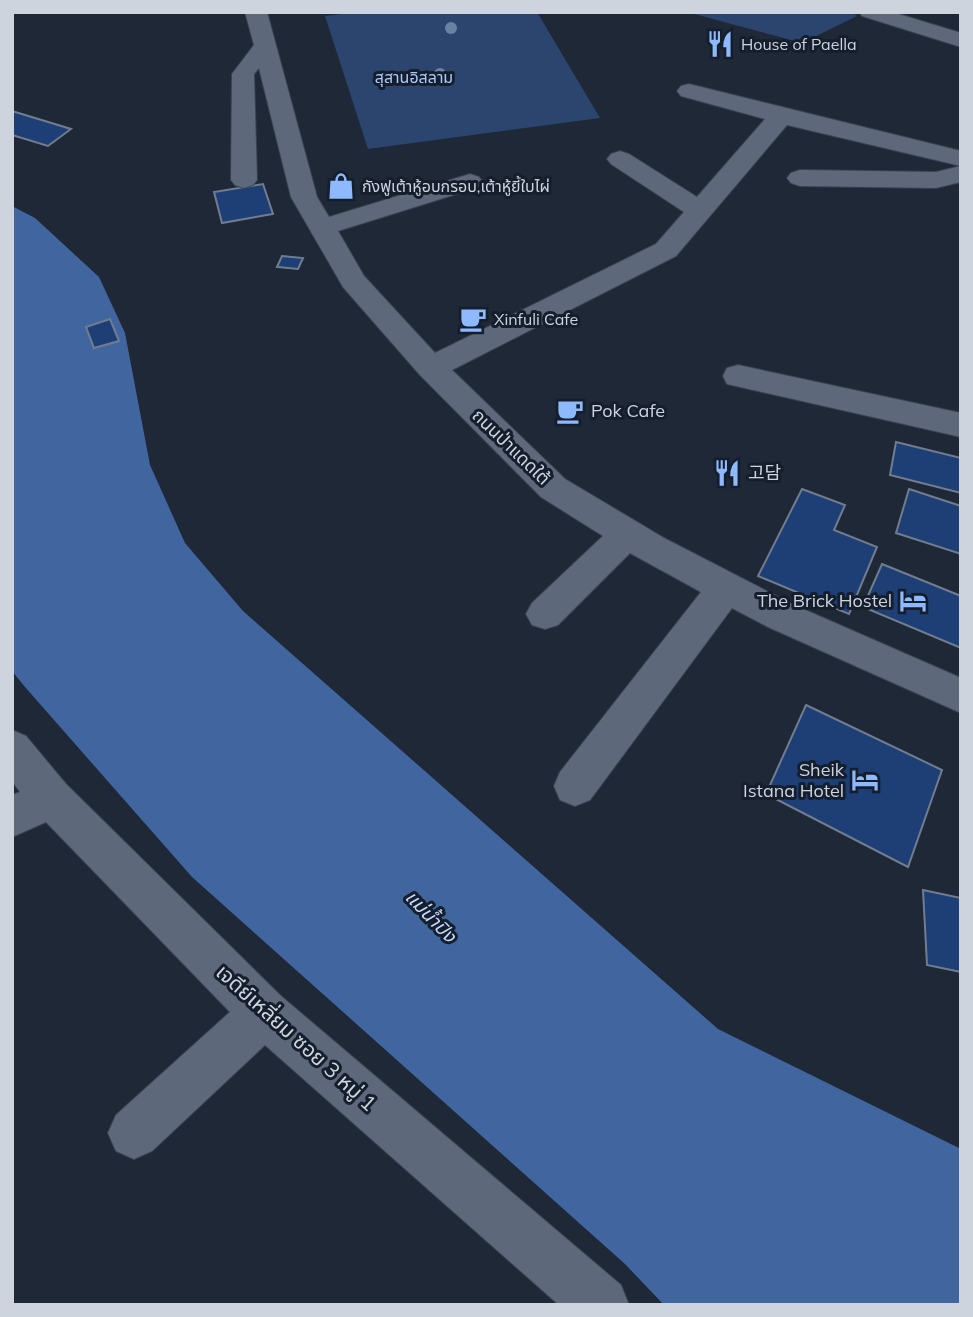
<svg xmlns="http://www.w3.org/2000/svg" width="973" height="1317" font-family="Mulish,'Noto Sans KR','Noto Sans Thai',sans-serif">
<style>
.green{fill:#2b456e}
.water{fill:#41659f}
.building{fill:#1d3f75;stroke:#717d8f;stroke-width:2}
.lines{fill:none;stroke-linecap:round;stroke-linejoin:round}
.minor-casing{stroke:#3b4350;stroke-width:2}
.minor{fill:#5d687a;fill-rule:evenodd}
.tree{fill:#6b81a3}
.labels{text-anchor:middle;stroke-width:6;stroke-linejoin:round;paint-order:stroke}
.far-poi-label{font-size:16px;fill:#ced4de;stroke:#151e2d;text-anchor:start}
.far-park-label{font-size:16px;fill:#aacafc;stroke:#151e2d}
.poi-label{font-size:18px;fill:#ced4de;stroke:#151e2d;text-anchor:start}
.street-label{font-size:18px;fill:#ced4de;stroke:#151e2d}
.water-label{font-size:19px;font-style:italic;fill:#c4d9fb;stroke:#151e2d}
.near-street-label{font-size:21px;fill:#ced4de;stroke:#151e2d}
</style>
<rect width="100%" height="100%" fill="#1e2837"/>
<!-- green -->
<g class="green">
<path d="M360 12H537L600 118 368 149 325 16Z"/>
<path d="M687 12H852L857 16 802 43Z"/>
</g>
<!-- water -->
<path class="water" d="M12 206 35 218 99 277 125 333 150 465 185 543 243 611 718 1029 961 1149V1305H664L625 1264 192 877 25 687 12 671Z"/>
<!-- building -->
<g class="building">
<path d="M12 111 71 129 48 146 12 135Z"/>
<path d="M263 184 273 214 222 223 214 192Z"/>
<path d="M282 256 303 258 298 269 277 267Z"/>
<path d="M110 319 119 341 94 348 86 327Z"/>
<path d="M896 442 961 458V493L890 475Z"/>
<path d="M802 489 845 505 834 530 877 547 849 614 758 576Z"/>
<path d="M909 489 961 506V554L896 533Z"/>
<path d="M882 564 961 596V648L863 607Z"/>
<path d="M806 705 942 770 908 867 766 794Z"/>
<path d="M923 890 961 898V972L927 965Z"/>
</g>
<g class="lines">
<defs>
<g id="minor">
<path d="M245 12H267L317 197 329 217 470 174 479 177 483 182 479 187 338 231 364 276 435 353 656 244 684 212 611 164 607 159 611 154 620 151 629 154 697 197 765 119 681 96 677 91 681 86 689 84 961 151V182L936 188 800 186 791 183 787 178 791 173 800 170 936 172 961 166 787 125 676 256 452 370 565 479 664 538 794 605 961 678V713L768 627 732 608 590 800 575 806 560 800 554 786 560 772 701 592 630 553 558 625 545 629 532 625 526 614 532 603 603 536 541 497 420 375 343 287 291 197 259 68 254 74 257 180 253 185 244 188 235 185 231 180 232 74 254 45Z"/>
<path d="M859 12H892L961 33V47L862 16Z"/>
<path d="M738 365 961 413V437L727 384 723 376 727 368Z"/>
<path d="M12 730 26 736 66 784 281 996 621 1285 629 1305H559L265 1045 152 1151 134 1159 116 1151 108 1133 116 1115 230 1012 46 822 12 837V795L20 792 12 781Z"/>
</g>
</defs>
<!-- minor casing -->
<use href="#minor" class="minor-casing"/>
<!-- minor -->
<use href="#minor" class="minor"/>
</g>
<!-- trees -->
<g class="tree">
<circle cx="451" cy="28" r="6"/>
<circle cx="440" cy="74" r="6"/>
</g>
<!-- icons -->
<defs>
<symbol id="restaurant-bare" viewBox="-9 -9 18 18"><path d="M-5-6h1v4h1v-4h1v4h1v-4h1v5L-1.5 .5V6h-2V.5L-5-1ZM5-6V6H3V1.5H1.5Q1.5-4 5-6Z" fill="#8eb9fd" stroke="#151e2d" stroke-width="2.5" paint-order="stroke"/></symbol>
<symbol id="shop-bare" viewBox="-9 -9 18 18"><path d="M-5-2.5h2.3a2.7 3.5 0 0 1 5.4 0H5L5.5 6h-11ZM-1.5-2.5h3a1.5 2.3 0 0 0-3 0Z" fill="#8eb9fd" stroke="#151e2d" stroke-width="2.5" paint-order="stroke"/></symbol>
<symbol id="cafe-bare" viewBox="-9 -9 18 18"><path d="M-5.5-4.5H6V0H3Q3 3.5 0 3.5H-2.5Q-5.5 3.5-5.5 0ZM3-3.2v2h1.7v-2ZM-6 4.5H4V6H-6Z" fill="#8eb9fd" stroke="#151e2d" stroke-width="2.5" paint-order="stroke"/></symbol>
<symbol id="hotel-bare" viewBox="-9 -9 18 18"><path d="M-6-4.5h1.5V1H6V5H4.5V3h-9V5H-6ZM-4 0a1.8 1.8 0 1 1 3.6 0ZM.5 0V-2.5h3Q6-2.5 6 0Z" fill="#8eb9fd" stroke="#151e2d" stroke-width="2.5" paint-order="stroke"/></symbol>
</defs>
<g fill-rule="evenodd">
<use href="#restaurant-bare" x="701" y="25" width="38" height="38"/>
<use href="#shop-bare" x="322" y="167" width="38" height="38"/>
<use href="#cafe-bare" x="454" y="300" width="38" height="38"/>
<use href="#cafe-bare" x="551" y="392" width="38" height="38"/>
<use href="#restaurant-bare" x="708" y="454" width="38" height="38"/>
<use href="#hotel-bare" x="894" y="582" width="38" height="38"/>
<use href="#hotel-bare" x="846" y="761" width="38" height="38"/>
</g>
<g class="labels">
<!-- far-poi labels -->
<g class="far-poi-label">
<text x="741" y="50">House of Paella</text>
<text x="362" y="192">กังฟูเต้าหู้อบกรอบ,เต้าหู้ยี้ใบไผ่</text>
<text x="494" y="325">Xinfuli Cafe</text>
</g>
<!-- far-park labels -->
<g class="far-park-label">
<text x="414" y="83">สุสานอิสลาม</text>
</g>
<!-- poi labels -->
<g class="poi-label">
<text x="591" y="417">Pok Cafe</text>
<text x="748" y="479">고담</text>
<text x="892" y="607" text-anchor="end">The Brick Hostel</text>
<text x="844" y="776" text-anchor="end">Sheik<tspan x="844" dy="21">Istana Hotel</tspan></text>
</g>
<!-- street labels -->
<g class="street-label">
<text transform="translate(511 447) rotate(44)" y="6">ถนนป่าแดดใต้</text>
</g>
<!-- water labels -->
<g class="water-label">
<text transform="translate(431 916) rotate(46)" y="7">แม่น้ำปิง</text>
</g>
<!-- near-street labels -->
<g class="near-street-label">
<text transform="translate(296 1038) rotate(42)" y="7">เจดีย์เหลี่ยม ซอย 3 หมู่ 1</text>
</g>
</g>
<!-- border -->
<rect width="973" height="1317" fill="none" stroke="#ced4de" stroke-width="28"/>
</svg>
